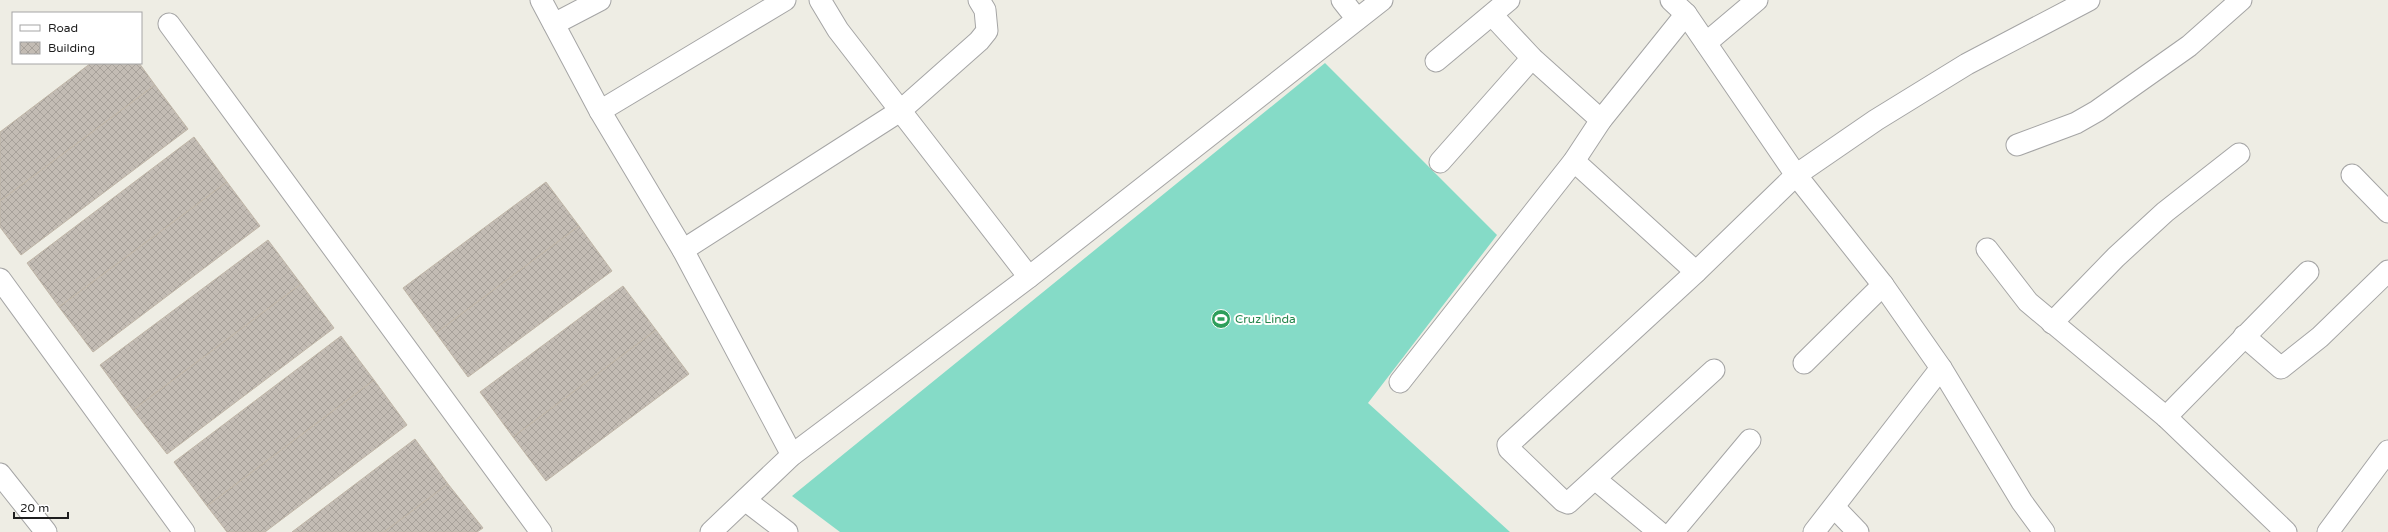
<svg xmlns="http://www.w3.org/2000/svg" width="2388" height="532" font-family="'Varela Round',sans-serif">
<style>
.pitch{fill:#85dbc7}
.building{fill:url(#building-cross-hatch);stroke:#c0b6a7}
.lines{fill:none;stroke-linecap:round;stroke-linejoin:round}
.minor-casing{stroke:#a5a5a5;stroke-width:23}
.minor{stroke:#fff;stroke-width:21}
.labels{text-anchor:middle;stroke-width:4;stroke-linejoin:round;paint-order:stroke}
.leisure-label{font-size:12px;fill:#27864d;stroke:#fff;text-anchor:start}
</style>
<defs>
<pattern id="building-cross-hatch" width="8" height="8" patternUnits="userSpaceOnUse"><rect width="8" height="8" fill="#c3bcb4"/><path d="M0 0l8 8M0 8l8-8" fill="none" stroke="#a7a19a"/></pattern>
</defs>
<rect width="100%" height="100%" fill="#eeede4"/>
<!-- pitch -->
<path class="pitch" d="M1325 63 1497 235 1368 403 1510 532H840L792 496Z"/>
<!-- building -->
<g class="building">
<path d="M91 63H139L155 85 0 201V132Z"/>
<path d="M155 85 188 129 21 255 0 227V201Z"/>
<path d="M194 137 227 182 59 307 27 263Z"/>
<path d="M227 182 260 226 93 352 59 307Z"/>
<path d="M546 182 579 226 436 333 403 288Z"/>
<path d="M579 226 612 271 468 377 436 333Z"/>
<path d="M268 240 301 284 133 410 100 365Z"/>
<path d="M301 284 334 328 167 454 133 410Z"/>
<path d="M623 286 656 330 513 437 480 392Z"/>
<path d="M656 330 689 374 546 481 513 437Z"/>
<path d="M341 336 374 380 207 506 174 462Z"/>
<path d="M374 380 407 425 265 532H227L207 506Z"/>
<path d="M415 439 448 484 384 532H292Z"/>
<path d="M448 484 483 528 477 532H384Z"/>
</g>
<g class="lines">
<defs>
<g id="minor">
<path d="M541 0 600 111 683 250 792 455"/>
<path d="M820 0 838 30 1029 277"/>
<path d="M1342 0 1357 19"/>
<path d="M1671 0 1686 14 1796 175 1883 285 1941 368 2022 502 2044 532"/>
<path d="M1492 15 1532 58 1601 120"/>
<path d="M169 24 541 532"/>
<path d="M554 24 600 0"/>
<path d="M1706 43 1757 0"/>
<path d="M1436 61 1509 0"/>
<path d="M600 111 785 0"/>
<path d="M2017 145 2076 123 2097 111 2189 46 2241 0"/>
<path d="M1574 161 1696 272"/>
<path d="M1440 162 1532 58"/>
<path d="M2352 175 2388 212"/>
<path d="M1987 249 2028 302 2166 417 2286 532"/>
<path d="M683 250 900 111 979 41 987 31 985 10 979 0"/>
<path d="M0 279 184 532"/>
<path d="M2052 323 2116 257 2165 212 2239 154"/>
<path d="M2244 336 2281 368 2320 337 2388 271"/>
<path d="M1804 363 1883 285"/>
<path d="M1714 370 1568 503 1563 501 1509 449 1508 445 1696 272 1796 175 1876 120 1967 64 2089 0"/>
<path d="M1400 382 1574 161 1601 120 1686 14"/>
<path d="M2166 417 2308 272"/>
<path d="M0 474 46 532"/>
<path d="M1595 479 1659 532"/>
<path d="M745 500 787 532"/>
<path d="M1834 507 1858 532"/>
<path d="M711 532 792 455 1029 277 1382 0"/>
<path d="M1673 532 1750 440"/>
<path d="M1814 532 1941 368"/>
<path d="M2328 532 2388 451"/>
</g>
</defs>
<!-- minor casing -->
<use href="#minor" class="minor-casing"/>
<!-- minor -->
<use href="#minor" class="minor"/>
</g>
<!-- icons -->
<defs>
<symbol id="stadium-disc" viewBox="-11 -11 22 22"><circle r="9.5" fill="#2e9e5b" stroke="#fff"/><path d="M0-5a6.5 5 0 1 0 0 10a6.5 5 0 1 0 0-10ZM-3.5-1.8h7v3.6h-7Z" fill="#fff"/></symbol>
</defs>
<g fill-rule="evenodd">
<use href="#stadium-disc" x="1210" y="308" width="22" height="22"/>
</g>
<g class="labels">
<!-- leisure labels -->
<g class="leisure-label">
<text x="1235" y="323">Cruz Linda</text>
</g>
</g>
<!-- legend -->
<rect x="12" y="12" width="130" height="52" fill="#ffffff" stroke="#a5a5a5"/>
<rect x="20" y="25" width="20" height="6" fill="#ffffff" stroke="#a5a5a5"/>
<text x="48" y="32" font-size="12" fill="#1e1e1e">Road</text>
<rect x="20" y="42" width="20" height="12" fill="url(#building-cross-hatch)" stroke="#a5a5a5"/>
<text x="48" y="52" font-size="12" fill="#1e1e1e">Building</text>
<!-- scale -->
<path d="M14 512v6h54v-6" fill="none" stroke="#1e1e1e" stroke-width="2"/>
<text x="20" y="512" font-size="12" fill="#1e1e1e" stroke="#ffffff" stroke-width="3" paint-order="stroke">20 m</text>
</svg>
